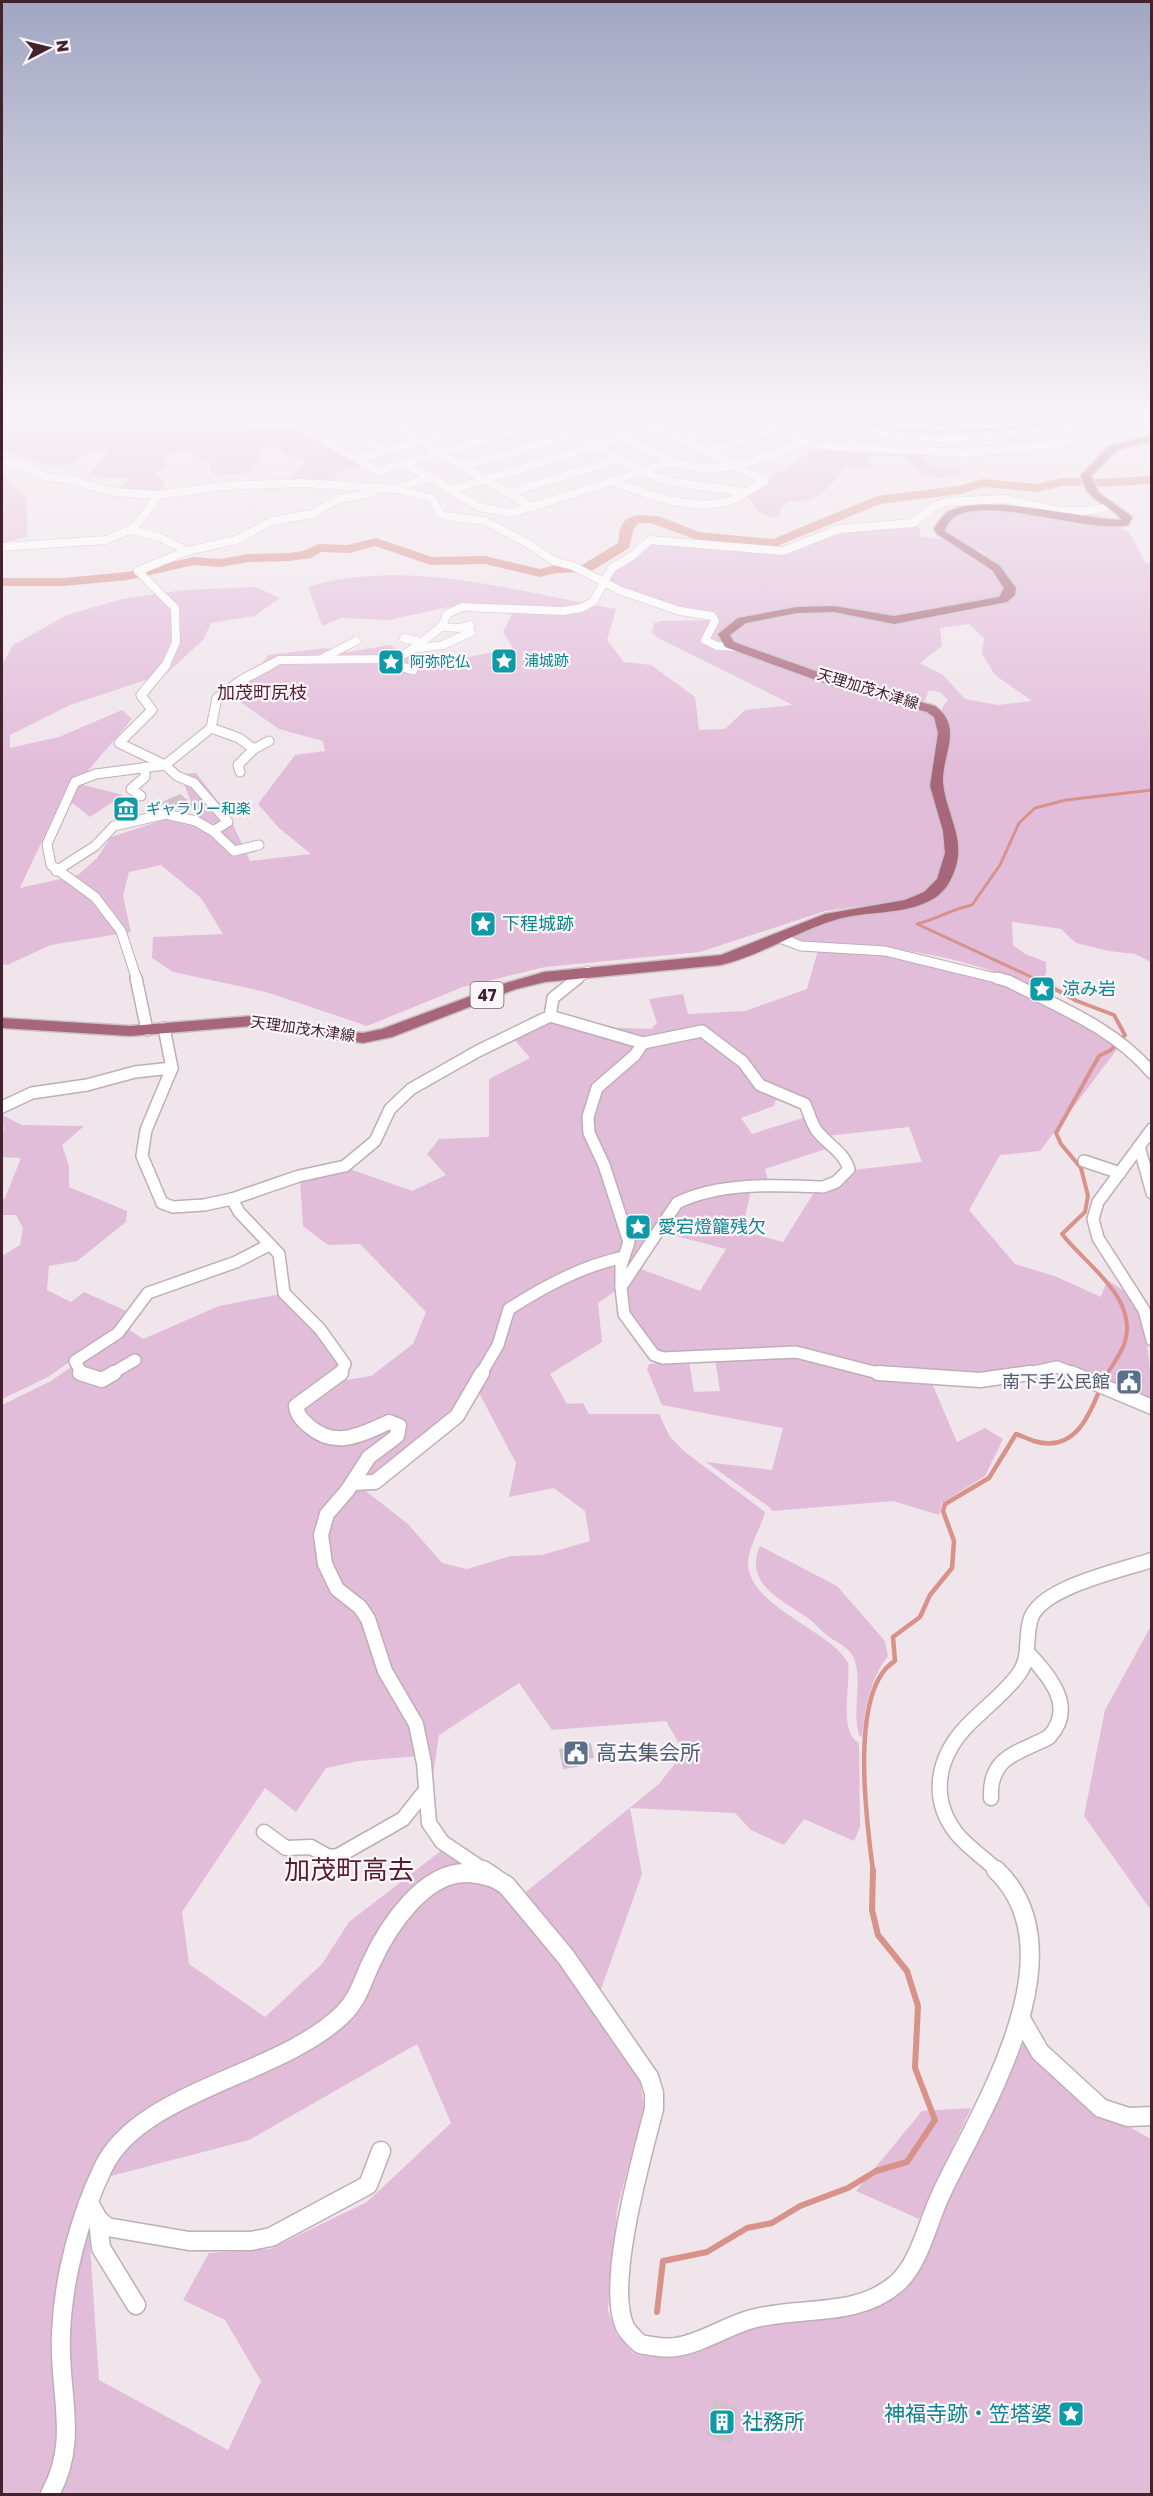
<svg xmlns="http://www.w3.org/2000/svg" width="1153" height="2496" font-family="'Golos Text','Noto Sans JP',sans-serif">
<style>
.green{fill:#e2bdda;fill-rule:evenodd}
.lines{fill:none;stroke-linecap:round;stroke-linejoin:round}
.stream-far3{stroke:#d8928a;stroke-width:3}
.stream-far2{stroke:#d8928a;stroke-width:4}
.stream-far1{stroke:#d8928a;stroke-width:4.5}
.stream{stroke:#d8928a;stroke-width:6}
.river{fill:#d8928a;fill-rule:evenodd}
.building{fill:#d0c1c9}
.street-far4-casing{stroke:#bfaeb5;stroke-width:9}
.street-far3-casing{stroke:#bfaeb5;stroke-width:11}
.street-far2-casing{stroke:#bfaeb5;stroke-width:14}
.street-far1-casing{stroke:#bfaeb5;stroke-width:17}
.street-casing{stroke:#bfaeb5;stroke-width:21}
.secondary-casing{stroke:#bfa5b0;stroke-width:3}
.primary-casing{stroke:#cac1c4;stroke-width:3}
.street-far4{stroke:#fff;stroke-width:8}
.street-far3{stroke:#fff;stroke-width:9}
.street-far2{stroke:#fff;stroke-width:11}
.street-far1{stroke:#fff;stroke-width:14}
.street{stroke:#fff;stroke-width:18}
.secondary{fill:#fff;fill-rule:evenodd}
.primary{fill:#a8667b;fill-rule:evenodd}
.labels{text-anchor:middle;stroke-width:4.5;stroke-linejoin:round;paint-order:stroke}
.far-culture-label{font-size:15px;fill:#0d838f;stroke:#fbf6f9;text-anchor:start}
.far-street-label{font-size:15px;fill:#43222d;stroke:#fbf6f9}
.shield{fill:#fbf6f9;stroke:#7a626a;stroke-width:1.5}
.shield-label{font-size:16px;font-weight:bold;fill:#43222d}
.far-quarter-label{font-size:18px;fill:#581c2e;stroke:#fbf6f9}
.culture-label{font-size:18px;fill:#0d838f;stroke:#fbf6f9;text-anchor:start}
.service-label{font-size:18px;fill:#4e5e75;stroke:#fbf6f9;text-anchor:end}
.near-service-label{font-size:21px;fill:#4e5e75;stroke:#fbf6f9;text-anchor:start}
.near-culture-label{font-size:21px;fill:#0d838f;stroke:#fbf6f9;text-anchor:end}
.near-quarter-label{font-size:26px;fill:#581c2e;stroke:#fbf6f9}
</style>
<rect width="100%" height="100%" fill="#efe5ea"/>
<!-- green -->
<g class="green">
<path d="M91 417H233L244 423 294 426 362 465 336 474 333 484 289 483 305 460 286 455 273 444 262 447 254 469 249 473 213 475 209 461 200 460 193 453 173 452 163 458 167 465 154 474 165 481 158 494 115 491 131 478H101L90 473 109 452 90 450 67 466 45 465 2 450V428C18 429 33 433 50 430L49 425Z"/>
<path d="M868 417H1047L938 426Z"/>
<path d="M818 447 921 453 931 465 963 470 961 475 943 478 926 476 918 472 903 456H871L868 460 873 463V467H845C839 478 821 497 808 500 797 503 791 499 781 507L779 517C762 519 754 507 746 494Z"/>
<path d="M2 475 27 498V537L2 543Z"/>
<path d="M981 510 1009 512 1117 527 1129 532 1146 564 1151 562V962L1135 954 1109 951 1076 943 1061 929 1012 922 1013 945 1025 954 1046 962V974L1034 987C962 955 878 942 800 944L794 937 848 916 922 904 938 896 950 883 956 833 941 790 948 753 947 727 942 708 948 700 940 692 929 690 923 705 827 677 732 642 729 636 740 624 800 612H841L892 622 1006 602 1015 589 1003 570 984 553 945 532 944 528 957 515ZM969 624 984 638 982 654 995 675 1032 701 998 705 965 699 943 675 920 663 942 646 940 628Z"/>
<path d="M913 523 919 528 921 537 941 539 976 556 989 566 1005 588 1002 596 990 601 895 617 830 606 795 608 731 621 719 636 725 645 743 654 928 709 938 719 939 758 948 830 944 865 939 876 921 894 906 900 825 911 700 952 545 967 463 987 367 1026 266 992 173 972 152 958 153 937 223 934 201 898 161 865 129 872 123 896 131 932 51 945 7 965 2 964V665L13 645 67 615 122 599 184 590 256 587 280 598 254 616 211 623 203 640 167 673 70 705 10 735V748L59 737 122 710 132 719 86 773 69 783 20 888 78 875 97 858 111 837 166 819 196 815 180 774 196 773 228 814 250 861 311 854 279 828 258 804 295 755 325 751 323 741 279 729 236 699 268 655 325 648 348 652 390 645 424 666 513 648 503 632 512 614 448 607 389 620 341 618 322 626 308 587C408 557 516 592 616 609L607 640 624 662 651 665 695 697 699 730 725 729 745 710 793 705 658 638 652 633 654 623 661 621 716 620 623 591 605 580 607 576 647 542 767 552 835 531Z"/>
<path d="M79 784 123 795 90 817 71 802Z"/>
<path d="M818 950 884 955 1006 985 1079 1021 1118 1048 1040 1151 1000 1155 969 1210 1015 1264 1057 1277 1101 1297 1107 1280C1113 1284 1121 1288 1127 1293 1148 1312 1151 1373 1151 1400L1068 1367 1007 1375 879 1369 806 1350 657 1353 628 1314 625 1288 638 1268 700 1291 726 1249 660 1232 680 1205 693 1198 751 1190 742 1231 783 1242 815 1191 853 1170 922 1162 909 1127 826 1136 818 1128 811 1107 770 1087 710 1032 654 1040 599 1027 651 1029 657 1023 649 999 683 994 688 1014 745 1011 807 989Z"/>
<path d="M550 1020 637 1045 586 1104 600 1165 625 1242 621 1251 505 1306 493 1344 453 1414 373 1478 360 1476 405 1429 360 1430 330 1435 301 1411 339 1381 371 1376 413 1344 426 1312 360 1244 328 1245 303 1226 300 1178 347 1168 412 1191 446 1175 427 1154 439 1139 489 1137V1079L530 1058 513 1038Z"/>
<path d="M697 1033 777 1095 774 1106 741 1118 752 1134 806 1117 832 1147 765 1169 769 1184C752 1187 683 1195 673 1203 653 1218 640 1255 623 1275L631 1249 592 1133 591 1117 596 1095 646 1043Z"/>
<path d="M2 1115 22 1125 84 1126 62 1145 69 1166V1187L127 1211 126 1222 77 1261 49 1266 47 1290 71 1302 84 1292 131 1313 122 1325 48 1377 2 1399V1256L20 1245 23 1228 16 1215H2V1200L5 1198 21 1158 2 1157V1132L4 1131Z"/>
<path d="M618 1264 614 1281 617 1290 598 1303 602 1342 550 1374 567 1404 583 1403 589 1414H659L670 1437 685 1452 765 1512C761 1527 752 1541 749 1555 738 1604 830 1628 848 1663 851 1683 838 1733 859 1743L860 1827 854 1841 804 1819 784 1845 751 1830 735 1813 630 1808 642 1874 600 1992 526 1892 659 1784 684 1752 666 1721 552 1730 519 1683 439 1735 431 1789 429 1763 383 1651 333 1576 327 1528 331 1516 354 1492 362 1488 408 1524 442 1563 467 1569 511 1556 542 1555 590 1541 585 1511 554 1488 509 1497 516 1463 477 1389 510 1313 588 1270Z"/>
<path d="M281 1294 316 1331 341 1365 294 1417 315 1439 328 1443 390 1425 396 1430 366 1455 317 1542C354 1605 402 1685 418 1756L359 1761 326 1768 296 1812 265 1788 182 1912 189 1964 265 2017 322 1964 349 1922 442 1850 468 1865 442 1869 351 1996 317 2028 139 2116 82 2201 58 2422 57 2465 43 2490 37 2494H2V1405L51 1381 127 1328 143 1339 219 1306Z"/>
<path d="M784 1355 931 1381 957 1442 985 1428 1003 1439 985 1476 942 1503 939 1515 893 1501 772 1511 768 1506 706 1462 772 1470 783 1428 662 1405 647 1369 649 1364 689 1360 694 1392 720 1391 715 1358Z"/>
<path d="M760 1546 837 1586 885 1641 888 1656C870 1679 865 1708 862 1737L859 1735C851 1710 865 1674 851 1653 846 1647 839 1643 832 1639 823 1633 816 1624 808 1618 782 1601 743 1583 760 1546Z"/>
<path d="M1151 1626V1910L1084 1816 1105 1710Z"/>
<path d="M446 1881H473L495 1889 509 1901 544 1943 640 2081 644 2108 617 2209 608 2310 616 2334 634 2354 671 2357 754 2328 787 2320 879 2307 901 2293 919 2270 931 2236 1024 2041 1124 2124 1151 2139V2494H60C88 2454 69 2382 69 2335 69 2303 80 2260 89 2230L99 2380 228 2450 261 2381 225 2320 183 2300 209 2253 270 2249 367 2202 451 2123 417 2044 249 2140 107 2177 125 2149 146 2129 180 2109 299 2056 325 2039 407 1919 428 1895Z"/>
<path d="M971 2108 919 2219 856 2191 922 2111Z"/>
</g>
<g class="lines">
<!-- stream-far3 -->
<path class="stream-far3" d="M1038 980 917 924C937 919 952 909 972 905L1000 865 1019 823 1035 808 1066 800 1152 790"/>
<!-- stream-far2 -->
<path class="stream-far2" d="M1035 978 1077 1001 1114 1015 1125 1035 1111 1050 1099 1056 1056 1133 1061 1144 1081 1168 1088 1196 1085 1212 1062 1234C1086 1265 1138 1297 1125 1342 1121 1354 1113 1364 1107 1374"/>
<!-- stream-far1 -->
<g class="stream-far1">
<path d="M1103 1382 1108 1373"/>
<path d="M873 1871C867 1824 848 1689 895 1661L893 1637 920 1617 930 1595 952 1568 954 1541 943 1511 945 1504 989 1478 1016 1434C1022 1436 1028 1439 1034 1441 1073 1453 1088 1419 1100 1389"/>
</g>
<!-- stream -->
<path class="stream" d="M657 2312 663 2261 707 2252 747 2228 772 2223 800 2206 848 2188 876 2171 907 2162 935 2120 915 2068 918 2006 907 1971 878 1935 872 1910 873 1870"/>
<!-- river -->
<g class="river">
<path d="M1152 476V484L1094 487 1088 483 1094 479Z"/>
<path d="M1063 478H1079L1085 482 1079 486H1063L1036 492 984 487 960 494 880 504 775 547 697 540 651 523H639L634 528 629 548 590 572 556 573 540 577 485 564 431 565 375 546 350 553 321 552 311 558 289 561 249 562 220 567 194 565 128 580 64 586H2V578H64L127 572 194 557 220 559 249 554 289 553 303 551 319 544 348 545 376 538 432 557 485 556 540 569 556 565H582L618 543 620 528 626 519 637 515 658 516 699 532 773 539 877 496 959 486 983 479 1036 484Z"/>
</g>
</g>
<!-- building -->
<g class="building">
<path d="M180 794 195 806 184 811 165 807 160 803Z"/>
<path d="M1121 1369 1146 1380 1139 1391 1114 1381Z"/>
<path d="M591 1743 594 1758 581 1760 583 1766 563 1769 559 1749Z"/>
<path d="M714 2399 738 2409 731 2444 706 2435Z"/>
</g>
<g class="lines">
<defs>
<g id="street-far4">
<path d="M236 417C263 431 287 425 315 417"/>
<path d="M283 417 378 471 549 421"/>
<path d="M329 417 386 451"/>
<path d="M378 417 532 507"/>
<path d="M589 417C620 434 653 458 688 466 728 475 772 454 808 440L815 435 817 429 800 417"/>
<path d="M637 417 765 481"/>
<path d="M543 418 648 474 673 482 745 492"/>
<path d="M2 419 47 421 57 417"/>
<path d="M398 429 439 417"/>
<path d="M682 439 752 417 804 441 823 446 965 453 1069 443 1074 439 1061 429"/>
<path d="M850 448 852 428 903 437 962 439 1152 418"/>
<path d="M706 452 777 428"/>
<path d="M357 459 504 417"/>
<path d="M2 462 19 465 46 477 66 479 114 492 159 495 222 486 303 483 396 489 433 499 440 514 445 516 485 521 529 544 554 561 573 566 621 591 680 611 712 616 715 621 705 640 717 646 734 647"/>
<path d="M407 464 479 507 512 513 675 461"/>
<path d="M463 467 573 434"/>
<path d="M613 481C646 495 696 513 732 500 744 495 754 487 765 481"/>
<path d="M396 489 428 477"/>
<path d="M451 490 691 417"/>
<path d="M508 493 620 459"/>
<path d="M131 530 159 537 187 551"/>
<path d="M2 547 106 540 134 528 159 495"/>
<path d="M440 627 460 628 470 625"/>
<path d="M404 638 420 642"/>
<path d="M413 649 443 645 471 632"/>
<path d="M321 659 356 641"/>
<path d="M384 662 400 667"/>
<path d="M165 667 176 642 175 608 138 571 187 551 236 540 272 521 312 514 338 499 373 493"/>
<path d="M267 667 279 660 395 659 413 649 442 626 447 614 462 607 563 611 581 608 593 602 612 568 632 556 650 540 783 551 839 529 913 523 935 506 945 502 1004 499 1054 510 1083 511 1104 508 1107 505"/>
</g>
<g id="street-far3">
<path d="M166 665 141 695 152 710 119 743 165 765 177 776 194 783 228 822 213 831"/>
<path d="M395 665 413 670"/>
<path d="M211 728 239 738 254 749 238 765 240 772"/>
<path d="M254 749 269 741"/>
<path d="M141 796 131 789 145 777V767"/>
<path d="M56 871 95 846 114 826 166 814 196 821 213 831 234 851 259 845"/>
<path d="M780 938 801 946 885 951 1004 980"/>
<path d="M137 980 121 931 95 897 51 865 47 844 75 782 96 774 165 765 211 728 217 698 240 681 270 665"/>
<path d="M576 980 588 971"/>
</g>
<g id="street-far2">
<path d="M136 978 147 1030"/>
<path d="M997 978 1008 981C1059 1007 1114 1028 1152 1073"/>
<path d="M550 1016 643 1043 702 1031 743 1062 760 1085 805 1104C809 1113 811 1123 817 1131 828 1145 843 1151 849 1169L836 1182 823 1187C777 1185 719 1182 677 1203L621 1287 624 1314 654 1355 663 1358 796 1352 878 1373 900 1374"/>
<path d="M164 1028 172 1068 146 1130 142 1156 162 1203 173 1207 204 1205 232 1199 299 1176 345 1166 375 1141 390 1109 411 1089 478 1051 550 1016 553 998 578 978"/>
<path d="M2 1107 32 1093 87 1085 135 1072 172 1068"/>
<path d="M1152 1129 1098 1202 1093 1219 1098 1238 1144 1310 1152 1340"/>
<path d="M1139 1146 1152 1193"/>
<path d="M1084 1161 1120 1173"/>
<path d="M232 1199 239 1212 279 1254 284 1293 320 1329 345 1364 340 1374"/>
<path d="M621 1287V1266L629 1242 604 1165 589 1133 588 1117 597 1088 635 1055 643 1043"/>
<path d="M82 1374 75 1361 118 1333 148 1293 236 1262 269 1245"/>
<path d="M111 1374 135 1360"/>
<path d="M481 1374 498 1345 509 1309C545 1286 582 1266 624 1257"/>
<path d="M1024 1374 1057 1367 1075 1374"/>
</g>
<g id="street-far1">
<path d="M80 1373 102 1380 114 1373"/>
<path d="M341 1373 296 1406C297 1415 302 1420 309 1426 335 1449 361 1435 389 1422L399 1426 397 1436 369 1457 347 1491 327 1514 321 1535 325 1564 337 1589 360 1607 368 1619 385 1671 416 1724 424 1763 429 1823 442 1842 485 1871"/>
<path d="M878 1373 980 1380 1030 1373"/>
<path d="M1071 1373 1152 1407"/>
<path d="M353 1483 375 1482 457 1416 482 1373"/>
<path d="M991 1798C989 1755 1020 1753 1049 1737 1077 1707 1049 1676 1028 1653"/>
<path d="M264 1832 286 1848 311 1847 329 1857 338 1856 403 1819 426 1790"/>
<path d="M998 1871C985 1859 969 1848 957 1834 929 1799 937 1758 966 1727 983 1709 1003 1695 1018 1675 1032 1657 1024 1638 1031 1618 1042 1587 1122 1570 1152 1560"/>
</g>
<g id="street">
<path d="M483 1870 494 1877"/>
<path d="M1021 2019 1040 2052 1101 2108 1128 2117 1152 2116"/>
<path d="M89 2203 98 2219 107 2227 189 2241H251L271 2237 368 2185 381 2151"/>
<path d="M98 2219 101 2248 136 2305"/>
<path d="M50 2494C80 2440 58 2392 61 2334 63 2279 79 2218 103 2168 140 2090 280 2076 343 2014 359 1998 362 1982 371 1963 388 1926 425 1870 469 1873 483 1874 496 1877 507 1886L566 1957 649 2077 654 2093V2109C642 2156 605 2284 625 2327 628 2333 635 2339 640 2344 652 2346 664 2349 676 2347 703 2343 726 2326 752 2319 799 2306 857 2318 896 2284 920 2264 928 2220 942 2192 982 2108 1082 1952 996 1870"/>
</g>
<path id="secondary" d="M851 417 937 425 1077 417 1072 420C1008 428 941 438 877 425 869 423 858 422 851 417Z"/>
<path id="primary" d="M1152 435V441L1117 450 1091 476 1099 493 1131 516 1132 518 1128 525C1086 534 986 494 953 518 950 521 947 526 945 529L946 532 1000 566 1016 588 1015 595 1007 602 894 624 834 612 797 613 746 623 730 635 734 642 838 679 935 706C964 727 942 754 943 782 945 811 965 837 956 866 952 880 945 892 933 899 904 916 867 910 835 920 796 932 761 955 721 965L545 982 516 989 392 1037 363 1043 252 1026 130 1036 2 1028V1018L130 1026 252 1016 337 1031 363 1033 382 1029 506 983 544 972 721 955 825 914 905 900 924 892 937 879 945 853 943 831 930 786 938 733 934 717 927 712 830 685 725 647 718 634 738 618 797 607 834 606 894 616 999 597 1004 588 992 570 937 534 934 529C937 524 941 518 945 514 976 490 1081 519 1121 520 1110 502 1086 504 1081 475L1109 446Z"/>
</defs>
<!-- street-far4 casing -->
<use href="#street-far4" class="street-far4-casing"/>
<!-- street-far3 casing -->
<use href="#street-far3" class="street-far3-casing"/>
<!-- street-far2 casing -->
<use href="#street-far2" class="street-far2-casing"/>
<!-- street-far1 casing -->
<use href="#street-far1" class="street-far1-casing"/>
<!-- street casing -->
<use href="#street" class="street-casing"/>
<!-- secondary casing -->
<use href="#secondary" class="secondary-casing"/>
<!-- primary casing -->
<use href="#primary" class="primary-casing"/>
<!-- street-far4 -->
<use href="#street-far4" class="street-far4"/>
<!-- street-far3 -->
<use href="#street-far3" class="street-far3"/>
<!-- street-far2 -->
<use href="#street-far2" class="street-far2"/>
<!-- street-far1 -->
<use href="#street-far1" class="street-far1"/>
<!-- street -->
<use href="#street" class="street"/>
<!-- secondary -->
<use href="#secondary" class="secondary"/>
<!-- primary -->
<use href="#primary" class="primary"/>
</g>
<!-- sky -->
<linearGradient id="sky" x2="0" y2="1"><stop stop-color="#a1a6c2"/><stop offset="0.54" stop-color="#f8f3f6"/><stop offset="1" stop-color="#f8f3f6" stop-opacity="0"/></linearGradient>
<rect width="1153" height="766" fill="url(#sky)"/>
<!-- icons -->
<defs>
<symbol id="sight-square" viewBox="-11 -11 22 22"><rect x="-9" y="-9" width="18" height="18" rx="4" fill="#0f9aa8" stroke="#fbf6f9"/><path d="M0-6L1.8-2.2L6-1.7L2.9 1.2L3.7 5.4L0 3.3L-3.7 5.4L-2.9 1.2L-6-1.7L-1.8-2.2Z" fill="#fff"/></symbol>
<symbol id="museum-square" viewBox="-11 -11 22 22"><rect x="-9" y="-9" width="18" height="18" rx="4" fill="#0f9aa8" stroke="#fbf6f9"/><path d="M0-6L6-3V-2H-6V-3ZM-5-1h2V3h-2ZM-1-1h2V3h-2ZM3-1h2V3H3ZM-6 4H6V6H-6Z" fill="#fff"/></symbol>
<symbol id="civic-square" viewBox="-11 -11 22 22"><rect x="-9" y="-9" width="18" height="18" rx="4" fill="#5c6f8a" stroke="#fbf6f9"/><path d="M-.6-6.5H3V-4.5H.6V-3L4-1V1h2V6H-6V1h2V-1L-.6-3ZM-1.2 2.5V6h2.4V2.5Z" fill="#fff"/></symbol>
<symbol id="building-square" viewBox="-11 -11 22 22"><rect x="-9" y="-9" width="18" height="18" rx="4" fill="#0f9aa8" stroke="#fbf6f9"/><path d="M-4-6H4V6H1V3H-1V6H-4ZM-2.5-4.3h1.7v1.8h-1.7ZM.8-4.3h1.7v1.8H.8ZM-2.5-1h1.7V.8h-1.7ZM.8-1h1.7V.8H.8Z" fill="#fff"/></symbol>
</defs>
<g fill-rule="evenodd">
<use href="#sight-square" x="489" y="646" width="30" height="30"/>
<use href="#sight-square" x="376" y="647" width="30" height="30"/>
<use href="#museum-square" x="111" y="794" width="30" height="30"/>
<use href="#sight-square" x="468" y="909" width="30" height="30"/>
<use href="#sight-square" x="1027" y="974" width="30" height="30"/>
<use href="#sight-square" x="623" y="1212" width="30" height="30"/>
<use href="#civic-square" x="1114" y="1367" width="30" height="30"/>
<use href="#civic-square" x="561" y="1738" width="30" height="30"/>
<use href="#sight-square" x="1056" y="2399" width="30" height="30"/>
<use href="#building-square" x="707" y="2407" width="30" height="30"/>
</g>
<g class="labels">
<!-- far-culture labels -->
<g class="far-culture-label">
<text x="524" y="666">浦城跡</text>
<text x="410" y="667">阿弥陀仏</text>
<text x="146" y="814">ギャラリー和楽</text>
</g>
<!-- far-street labels -->
<g class="far-street-label">
<text transform="translate(868 689) rotate(17)" y="5">天理加茂木津線</text>
<text transform="translate(303 1029) rotate(8)" y="5">天理加茂木津線</text>
</g>
<!-- shield labels -->
<rect class="shield" x="470.5" y="982" width="33" height="26" rx="4.5"/>
<g class="shield-label">
<text x="487" y="1001">47</text>
</g>
<!-- far-quarter labels -->
<g class="far-quarter-label">
<text x="262" y="699">加茂町尻枝</text>
</g>
<!-- culture labels -->
<g class="culture-label">
<text x="502" y="930">下程城跡</text>
<text x="1062" y="995">涼み岩</text>
<text x="658" y="1233">愛宕燈籠残欠</text>
</g>
<!-- service labels -->
<g class="service-label">
<text x="1110" y="1388">南下手公民館</text>
</g>
<!-- near-service labels -->
<g class="near-service-label">
<text x="596" y="1760">高去集会所</text>
</g>
<!-- near-culture labels -->
<g class="near-culture-label">
<text x="1052" y="2421">神福寺跡・笠塔婆</text>
<text x="742" y="2429" text-anchor="start">社務所</text>
</g>
<!-- near-quarter labels -->
<g class="near-quarter-label">
<text x="349" y="1879">加茂町高去</text>
</g>
</g>
<!-- border -->
<rect width="1153" height="2496" fill="none" stroke="#43222d" stroke-width="6"/>
<!-- north arrow -->
<g transform="translate(48 48) rotate(83)" stroke="#fbf6f9" stroke-width="4.5" paint-order="stroke">
<path d="M0-4.5L10 22L0 15L-10 22Z" fill="#43222d"/>
<text y="-9" font-size="16" font-weight="bold" text-anchor="middle" fill="#43222d">N</text>
</g>
</svg>
